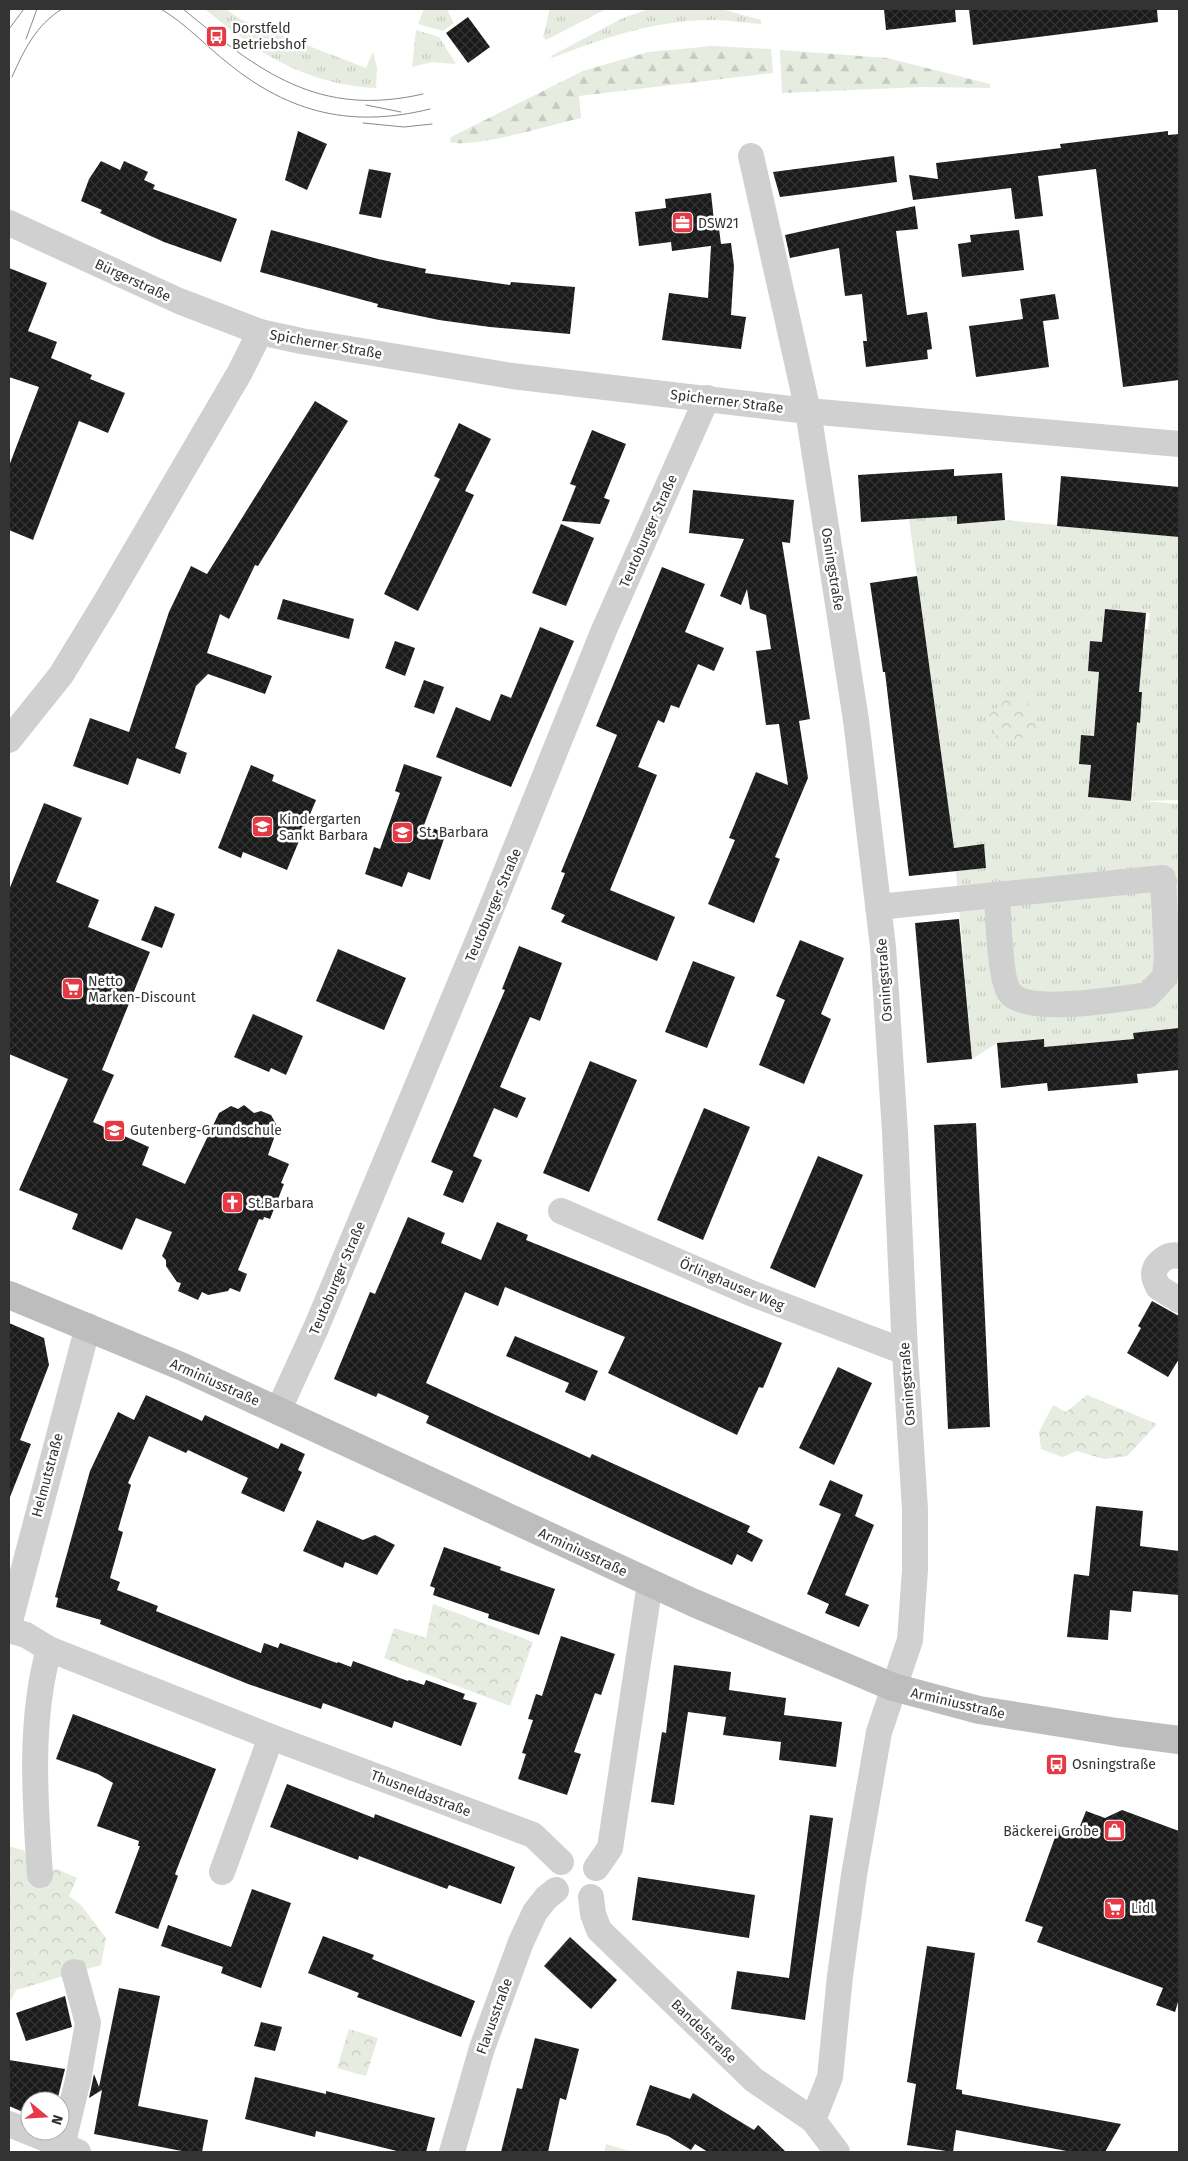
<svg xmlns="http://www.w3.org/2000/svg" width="1188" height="2161" font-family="'Fira Sans',sans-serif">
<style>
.grass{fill:url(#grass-tufts);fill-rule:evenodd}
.forest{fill:url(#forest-firs)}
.park{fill:url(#park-crowns)}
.building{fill:url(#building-cross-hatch)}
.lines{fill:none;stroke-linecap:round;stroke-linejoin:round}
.minor{stroke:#d0d0d0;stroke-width:26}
.secondary{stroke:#bdbdbd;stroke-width:28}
.tram{stroke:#888;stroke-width:1}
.labels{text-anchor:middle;stroke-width:5;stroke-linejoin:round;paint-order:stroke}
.poi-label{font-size:14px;fill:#333;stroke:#fff;text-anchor:start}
.street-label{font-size:14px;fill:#333;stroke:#fff}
</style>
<defs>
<pattern id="grass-tufts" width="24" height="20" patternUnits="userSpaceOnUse" patternTransform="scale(1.25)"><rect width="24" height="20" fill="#e6ecdf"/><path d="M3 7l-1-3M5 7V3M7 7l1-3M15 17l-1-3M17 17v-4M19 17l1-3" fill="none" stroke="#c6cbc0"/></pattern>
<pattern id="forest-firs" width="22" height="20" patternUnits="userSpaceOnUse" patternTransform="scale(1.25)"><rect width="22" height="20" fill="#e6ecdf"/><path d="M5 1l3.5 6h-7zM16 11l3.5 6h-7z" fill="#c6cbc0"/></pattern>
<pattern id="park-crowns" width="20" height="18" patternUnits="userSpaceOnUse" patternTransform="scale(1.25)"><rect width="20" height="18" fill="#e6ecdf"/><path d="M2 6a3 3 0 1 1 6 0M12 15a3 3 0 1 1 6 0" fill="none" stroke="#c6cbc0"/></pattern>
<pattern id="building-cross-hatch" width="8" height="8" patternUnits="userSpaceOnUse" patternTransform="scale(1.25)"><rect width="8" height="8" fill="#1a1a1a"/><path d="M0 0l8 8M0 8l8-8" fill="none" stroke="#333"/></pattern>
</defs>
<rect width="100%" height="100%" fill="#fff"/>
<!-- grass -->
<g class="grass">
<path d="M205 9H225L242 20 366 68 373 52 377 68 376 88C305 84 257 53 205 9Z"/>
<path d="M424 9H449L448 12 454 23 443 31 418 24Z"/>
<path d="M550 9H606L546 40 543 37Z"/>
<path d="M649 9H721L761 20V24C745 23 728 20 711 20 656 20 603 38 552 58L551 56 623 18Z"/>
<path d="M416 30 439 37 456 64 432 62 412 67Z"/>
<path d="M957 516V524L1005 520 1179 537V800L1142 801 1179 804V1028L1134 1033V1039L1044 1047 1043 1039 997 1043 972 1059 956 871 986 868 984 845 954 848 909 519ZM1105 609 1150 613 1148 629H1145L1144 647 1141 648 1139 692H1142L1140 722H1137L1132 801 1088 797 1091 765 1079 764 1081 735 1094 736 1099 672 1088 670 1090 641 1102 642Z"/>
</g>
<!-- forest -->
<g class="forest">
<path d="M713 46 771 49 773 73 579 96 581 118C554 124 473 149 450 142L451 137 583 71 648 52Z"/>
<path d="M780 50 887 58 990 84V88L922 87 782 93Z"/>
</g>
<!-- park -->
<g class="park">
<path d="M1013 697C1030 701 1039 710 1036 729L1024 738 998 742 989 715 1006 699Z"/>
<path d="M1087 1395 1157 1424 1127 1456 1104 1459 1077 1451 1062 1457 1041 1449 1039 1432 1053 1405 1066 1412Z"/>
<path d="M433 1604 533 1642 510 1706 384 1658 394 1628 426 1638Z"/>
<path d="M9 1846 25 1851 28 1872 40 1875 57 1869 77 1878 69 1896 81 1905 106 1938 101 1965 16 1990 9 2004Z"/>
<path d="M349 2029 378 2038 366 2076 337 2068Z"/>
<path d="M606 2144 632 2152H604Z"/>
</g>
<!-- building -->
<g class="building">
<path d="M884 9H955L956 22 886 30Z"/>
<path d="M969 9H1157L1158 22 973 45Z"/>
<path d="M468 17 490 47 468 63 446 33Z"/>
<path d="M298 131 327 144 307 190 285 180Z"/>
<path d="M1168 131V135L1179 134V380L1123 387 1096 169 1038 176 1043 216 1015 219 1011 188 913 200 909 175 938 179 936 163 1061 148 1060 144Z"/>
<path d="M894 156 897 182 780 197 773 172Z"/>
<path d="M101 161 120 170 124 161 148 172 144 180 155 185 153 189 237 219 221 262 164 242 100 213 102 210 81 201 89 179Z"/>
<path d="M369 169 391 173 381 218 359 214Z"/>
<path d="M711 193 714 221H718L721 244 731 243 734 266 731 315 746 317 741 349 662 340 669 293 708 298 711 246 718 245 672 251 671 242 639 246 635 212 666 208 665 199Z"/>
<path d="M915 206 918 229 896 231 907 315 927 312 932 349 927 350 928 359 866 367 863 341H867L862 294 845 296 839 248 790 258 785 235Z"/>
<path d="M271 230 378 259 426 269 425 273 510 285 511 282 575 287 570 334 490 327 439 320 377 307 378 304 260 272Z"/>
<path d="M1019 230 1024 270 962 277 958 244 971 242 970 235Z"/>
<path d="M9 268 47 283 28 331 57 342 51 358 92 375 90 379 125 393 108 433 79 421 33 540 9 530V466L39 387 9 377Z"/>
<path d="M1055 294 1059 319 1043 321 1049 367 976 377 969 326 1023 319 1020 299Z"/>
<path d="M315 401 348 421 258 566 255 565 229 619 220 614 207 653 272 676 265 694 208 674 196 686 175 748 187 753 180 774 137 758 128 785 73 766 90 718 129 732 169 612 191 566 207 574Z"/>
<path d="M459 423 491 439 465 491 474 495 418 611 384 594 440 479 434 476Z"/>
<path d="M592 430 626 444 604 498 610 500 600 524 562 521 576 486 570 484Z"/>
<path d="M954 469V476L1002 473 1005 520 957 524V516L861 522 858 475Z"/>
<path d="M1061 476 1179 487V537L1057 526Z"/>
<path d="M693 490 794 500 790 543 782 542 810 719 799 721 808 778 775 857 780 859 754 923 708 904 735 840 729 838 756 772 788 785 779 724 766 725 756 651 771 649 766 615 750 609 747 589 741 605 720 596 744 539 689 533Z"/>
<path d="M561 524 594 538 566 606 532 593Z"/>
<path d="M662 567 705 584 685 632 724 648 714 671 698 664 679 708 671 705 664 723 658 720 638 767 657 775 610 890 675 917 657 961 561 922 565 915 551 909 565 873 561 872 617 735 596 726Z"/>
<path d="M917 576 954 848 984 844 986 868 909 876 885 672H883L870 583Z"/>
<path d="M283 599 354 619 349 639 277 619Z"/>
<path d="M1105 609 1146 613 1139 692H1142L1140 723 1137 722 1131 801 1088 797 1091 765 1079 764 1081 735 1094 736 1099 672 1088 671 1090 641 1102 642Z"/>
<path d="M540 627 574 641 511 787 436 757 456 707 490 721 501 694 511 698Z"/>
<path d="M395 641 415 648 405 676 385 668Z"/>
<path d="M424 680 444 687 434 714 414 707Z"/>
<path d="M404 764 442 777 424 825 446 833 430 880 408 872 402 887 365 874 374 847 380 849 400 793 395 791Z"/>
<path d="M251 765 274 775 272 781 316 800 287 870 243 852 241 858 218 848Z"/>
<path d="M44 803 82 818 56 882 99 900 88 927 150 952 102 1070 114 1075 93 1122 149 1147 142 1165 185 1184 219 1113 231 1106 238 1109 244 1105 254 1113 261 1111 271 1115 276 1124 274 1138 268 1155 289 1164 281 1183 284 1184 270 1219 264 1217 263 1220 259 1219 238 1270 247 1274 240 1292 230 1288 228 1291 208 1295 202 1292 198 1300 178 1291 181 1283 177 1282 166 1266V1260L162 1256 172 1232 136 1218 122 1250 72 1229 78 1214 19 1190 68 1079 9 1054V890Z"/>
<path d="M155 906 175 914 162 948 141 940Z"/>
<path d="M959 919 972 1059 927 1063 915 923Z"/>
<path d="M800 940 844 958 821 1014 831 1019 804 1084 759 1065 785 1000 776 996Z"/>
<path d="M519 946 562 963 540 1021 530 1017 500 1087 526 1098 517 1118 494 1108 473 1156 482 1160 463 1203 443 1195 453 1171 431 1162 505 990 502 989Z"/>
<path d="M338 949 406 978 384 1030 316 1001Z"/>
<path d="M693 961 735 977 707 1048 665 1032Z"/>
<path d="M253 1014 303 1036 286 1075 271 1068 269 1072 234 1057Z"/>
<path d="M1179 1028V1070L1137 1074 1138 1083 1048 1091 1047 1083 1001 1088 997 1043 1044 1039V1047L1134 1039 1133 1033Z"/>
<path d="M590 1061 637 1080 589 1192 543 1173Z"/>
<path d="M704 1108 750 1127 703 1240 657 1220Z"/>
<path d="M976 1123 990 1427 948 1429 934 1125Z"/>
<path d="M818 1156 863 1175 815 1288 770 1268Z"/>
<path d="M408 1217 445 1233 441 1243 481 1260 497 1222 528 1235 526 1240 782 1343 763 1388 759 1387 737 1435 608 1373 625 1337 505 1287 498 1306 465 1292 426 1383 590 1458 592 1454 750 1526 747 1532 763 1540 752 1562 737 1554 732 1565 426 1423 429 1416 378 1393 376 1397 334 1379 370 1292 375 1294Z"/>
<path d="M1152 1301 1179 1316V1359L1168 1377 1127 1353 1141 1328 1138 1326Z"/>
<path d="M9 1323 44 1338 49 1365 20 1440 31 1444 10 1497Z"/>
<path d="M515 1336 598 1371 585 1401 565 1392 569 1383 506 1356Z"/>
<path d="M838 1367 872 1383 834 1465 799 1448Z"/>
<path d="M146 1395 202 1421 205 1415 278 1449 281 1443 305 1454 298 1470 302 1472 284 1512 241 1493 248 1478 188 1450 186 1453 149 1436 128 1483 131 1485 118 1530 123 1532 110 1578 120 1582 117 1590 158 1606 156 1611 261 1653 264 1643 278 1648 280 1643 337 1663 338 1662 351 1667 353 1661 408 1681 409 1680 424 1685 426 1680 465 1694 463 1699 477 1703 461 1746 394 1721 392 1728 323 1703 321 1709 248 1684 100 1624 101 1620 56 1607 58 1598 55 1597 90 1471 118 1412 134 1420Z"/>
<path d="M830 1480 863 1495 855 1516 874 1525 845 1595 869 1605 859 1627 825 1613 829 1604 807 1594 841 1514 819 1505Z"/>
<path d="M1096 1506 1143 1511 1140 1546 1179 1551V1595L1133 1591 1131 1612 1110 1610 1108 1640 1067 1637 1074 1574 1089 1576Z"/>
<path d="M317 1520 363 1540 375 1535 395 1545 377 1575 345 1562 343 1568 303 1551Z"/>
<path d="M444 1547 501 1567 500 1570 555 1589 539 1635 488 1618 489 1614 433 1595 435 1588 430 1586Z"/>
<path d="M561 1636 615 1654 601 1695 595 1693 574 1752 581 1754 567 1795 518 1779 526 1754 522 1753 533 1720 528 1719 536 1694 542 1696Z"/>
<path d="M674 1665 731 1672 729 1690 786 1698 784 1715 842 1722 836 1767 779 1760 781 1742 723 1735 726 1717 688 1712 674 1805 651 1802 662 1732 666 1733Z"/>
<path d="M73 1714 216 1769 175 1874 178 1876 158 1929 115 1913 140 1846H138L139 1841 97 1826 113 1783 98 1774 56 1759Z"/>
<path d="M287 1784 374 1818 375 1814 515 1867 501 1904 449 1885 447 1889 359 1856 358 1860 270 1827Z"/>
<path d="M1122 1810 1179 1831V1999L1175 2012 1156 2005 1163 1988 1037 1942 1043 1927 1025 1921 1058 1829 1076 1836 1086 1811 1105 1818Z"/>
<path d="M810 1815 833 1818 805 2020 731 2009 737 1971 789 1978Z"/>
<path d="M638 1877 755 1895 749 1938 632 1920Z"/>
<path d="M252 1889 291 1903 261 1988 221 1973 223 1967 161 1946 168 1925 231 1947Z"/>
<path d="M323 1936 374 1955 372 1959 475 2001 461 2037 357 1997 359 1993 308 1973Z"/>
<path d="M570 1937 617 1980 591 2009 544 1966Z"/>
<path d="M927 1946 975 1953 956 2089 962 2090V2094L1121 2124 1105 2152H1072L956 2130 953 2152 907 2145 916 2084 907 2082Z"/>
<path d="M119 1988 160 1996 138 2106 208 2120 202 2152H187L94 2134 102 2090 89 2098 94 2074 99 2087Z"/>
<path d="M65 1996 72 2027 26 2041 16 2013Z"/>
<path d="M261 2022 282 2027 275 2051 254 2046Z"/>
<path d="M535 2038 579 2049 566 2100 560 2098 548 2152H501L517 2088 522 2089Z"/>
<path d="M9 2060 65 2069 57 2101H30V2115L9 2106Z"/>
<path d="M255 2077 326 2094V2091L435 2118 426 2152H401L316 2131 315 2137 245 2119Z"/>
<path d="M650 2085 690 2099 693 2093 754 2130 758 2125 786 2152H708L695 2144 691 2150 668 2136 636 2125Z"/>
</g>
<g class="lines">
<!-- minor -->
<g class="minor">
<path d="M751 156 808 411 856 720 883 947 895 1132 905 1352 915 1509V1570L910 1640 879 1732 854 1875 840 1976 830 2077 813 2120"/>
<path d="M9 223 179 301 260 332 301 341 512 376 808 411 1179 444"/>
<path d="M9 740 61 675 105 603 240 372 260 332"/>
<path d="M878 907 1163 878 1167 956 1165 977 1148 995C1120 999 1028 1015 1010 993 1000 982 998 914 997 895"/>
<path d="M561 1211 753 1294 905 1352"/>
<path d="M1179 1256C1168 1253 1154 1263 1154 1275 1154 1279 1157 1284 1158 1287L1179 1300"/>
<path d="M278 1411 316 1328 489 914 604 630 707 398"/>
<path d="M9 1625 88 1326"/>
<path d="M9 1630 26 1635 49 1649 271 1737 533 1835 561 1862"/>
<path d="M596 1868 610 1848 650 1583"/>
<path d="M222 1872 271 1737"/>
<path d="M40 1875C35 1801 29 1721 49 1649"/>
<path d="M591 1897 593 1914 599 1930 754 2080 813 2120 837 2152"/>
<path d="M9 2124 78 2152"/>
<path d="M62 2146 78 2080 88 2023 74 1972"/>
<path d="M452 2152 482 2048 521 1942 535 1912 546 1898 556 1890"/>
</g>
<!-- secondary -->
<path class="secondary" d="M9 1295 183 1367 694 1603 893 1687 979 1710 1117 1732 1179 1740"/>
<!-- tram -->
<g class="tram">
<path d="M161 9C186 24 206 46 229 64 291 114 353 128 430 109"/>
<path d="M183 9C260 72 318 118 423 94"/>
<path d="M9 13 10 9"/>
<path d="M9 29 24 9"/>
<path d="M26 39 37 9"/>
<path d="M12 77C24 50 36 25 62 9"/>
<path d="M366 105 401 112"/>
<path d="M363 123 404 127 432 124"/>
</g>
</g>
<!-- icons -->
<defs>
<symbol id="bus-square" viewBox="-11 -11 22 22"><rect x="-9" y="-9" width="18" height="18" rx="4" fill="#e63946" stroke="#fff"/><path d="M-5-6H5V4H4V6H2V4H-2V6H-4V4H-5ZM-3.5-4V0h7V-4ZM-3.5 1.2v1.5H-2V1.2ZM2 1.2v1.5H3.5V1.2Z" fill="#fff"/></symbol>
<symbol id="office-square" viewBox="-11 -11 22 22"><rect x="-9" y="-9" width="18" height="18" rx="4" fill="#e63946" stroke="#fff"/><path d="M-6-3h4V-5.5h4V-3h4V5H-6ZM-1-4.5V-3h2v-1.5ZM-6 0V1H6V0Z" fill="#fff"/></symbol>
<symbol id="school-square" viewBox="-11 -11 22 22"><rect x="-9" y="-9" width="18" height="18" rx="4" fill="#e63946" stroke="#fff"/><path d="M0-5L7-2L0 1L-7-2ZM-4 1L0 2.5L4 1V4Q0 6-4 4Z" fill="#fff"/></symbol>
<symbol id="supermarket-square" viewBox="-11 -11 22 22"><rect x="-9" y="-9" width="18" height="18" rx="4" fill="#e63946" stroke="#fff"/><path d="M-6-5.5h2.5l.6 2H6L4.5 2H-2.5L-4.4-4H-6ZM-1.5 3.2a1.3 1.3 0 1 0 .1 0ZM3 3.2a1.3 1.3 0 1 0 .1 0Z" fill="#fff"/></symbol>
<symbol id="church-square" viewBox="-11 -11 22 22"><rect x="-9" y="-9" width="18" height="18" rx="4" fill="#e63946" stroke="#fff"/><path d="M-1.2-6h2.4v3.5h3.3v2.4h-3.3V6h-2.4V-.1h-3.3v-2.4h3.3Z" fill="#fff"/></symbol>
<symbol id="shop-square" viewBox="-11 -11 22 22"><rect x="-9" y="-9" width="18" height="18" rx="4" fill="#e63946" stroke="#fff"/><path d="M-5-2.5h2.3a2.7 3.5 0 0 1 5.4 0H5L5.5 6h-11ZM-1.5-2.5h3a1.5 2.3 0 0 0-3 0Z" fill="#fff"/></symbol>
</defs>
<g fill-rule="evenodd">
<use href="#bus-square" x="204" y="24" width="25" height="25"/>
<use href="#office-square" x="670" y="210" width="25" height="25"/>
<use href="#school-square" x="250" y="814" width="25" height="25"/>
<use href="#school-square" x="390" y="820" width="25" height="25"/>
<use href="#supermarket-square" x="60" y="976" width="25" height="25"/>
<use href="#school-square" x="102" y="1118" width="25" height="25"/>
<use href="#church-square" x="220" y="1190" width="25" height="25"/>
<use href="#bus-square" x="1044" y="1752" width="25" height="25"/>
<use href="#shop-square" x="1102" y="1818" width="25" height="25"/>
<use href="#supermarket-square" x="1102" y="1896" width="25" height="25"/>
</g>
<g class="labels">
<!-- poi labels -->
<g class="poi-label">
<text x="232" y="33">Dorstfeld<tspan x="232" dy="16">Betriebshof</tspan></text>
<text x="698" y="228">DSW21</text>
<text x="279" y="824">Kindergarten<tspan x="279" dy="16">Sankt Barbara</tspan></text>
<text x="419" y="837">St. Barbara</text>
<text x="88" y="986">Netto<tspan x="88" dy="16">Marken-Discount</tspan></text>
<text x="130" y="1135">Gutenberg-Grundschule</text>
<text x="248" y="1208">St.Barbara</text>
<text x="1072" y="1769">Osningstraße</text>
<text x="1099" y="1836" text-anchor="end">Bäckerei Grobe</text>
<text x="1131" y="1913">Lidl</text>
</g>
<!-- street labels -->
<g class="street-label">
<text transform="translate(133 280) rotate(25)" y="5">Bürgerstraße</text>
<text transform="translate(326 344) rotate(10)" y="5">Spicherner Straße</text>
<text transform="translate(727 401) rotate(7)" y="5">Spicherner Straße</text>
<text transform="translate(648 531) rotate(-66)" y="5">Teutoburger Straße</text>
<text transform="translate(833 569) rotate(81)" y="5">Osningstraße</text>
<text transform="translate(493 905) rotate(-67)" y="5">Teutoburger Straße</text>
<text transform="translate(884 980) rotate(-94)" y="5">Osningstraße</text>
<text transform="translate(337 1278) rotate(-67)" y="5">Teutoburger Straße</text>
<text transform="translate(732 1284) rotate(23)" y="5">Örlinghauser Weg</text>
<text transform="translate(215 1382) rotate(24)" y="5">Arminiusstraße</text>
<text transform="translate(907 1384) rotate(-94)" y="5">Osningstraße</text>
<text transform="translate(47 1475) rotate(-75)" y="5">Helmutstraße</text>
<text transform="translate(583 1552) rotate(25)" y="5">Arminiusstraße</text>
<text transform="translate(958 1703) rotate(13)" y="5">Arminiusstraße</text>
<text transform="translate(421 1793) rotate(21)" y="5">Thusneldastraße</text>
<text transform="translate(494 2016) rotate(-70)" y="5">Flavusstraße</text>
<text transform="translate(704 2031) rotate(44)" y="5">Bandelstraße</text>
</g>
</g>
<!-- border -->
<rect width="1188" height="2161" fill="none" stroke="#333333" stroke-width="20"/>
<!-- north arrow -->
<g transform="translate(45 2116) rotate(108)"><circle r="24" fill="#ffffff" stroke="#adadad"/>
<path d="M0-4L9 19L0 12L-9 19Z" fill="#e63946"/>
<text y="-8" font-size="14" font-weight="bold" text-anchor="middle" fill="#333333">N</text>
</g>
</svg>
